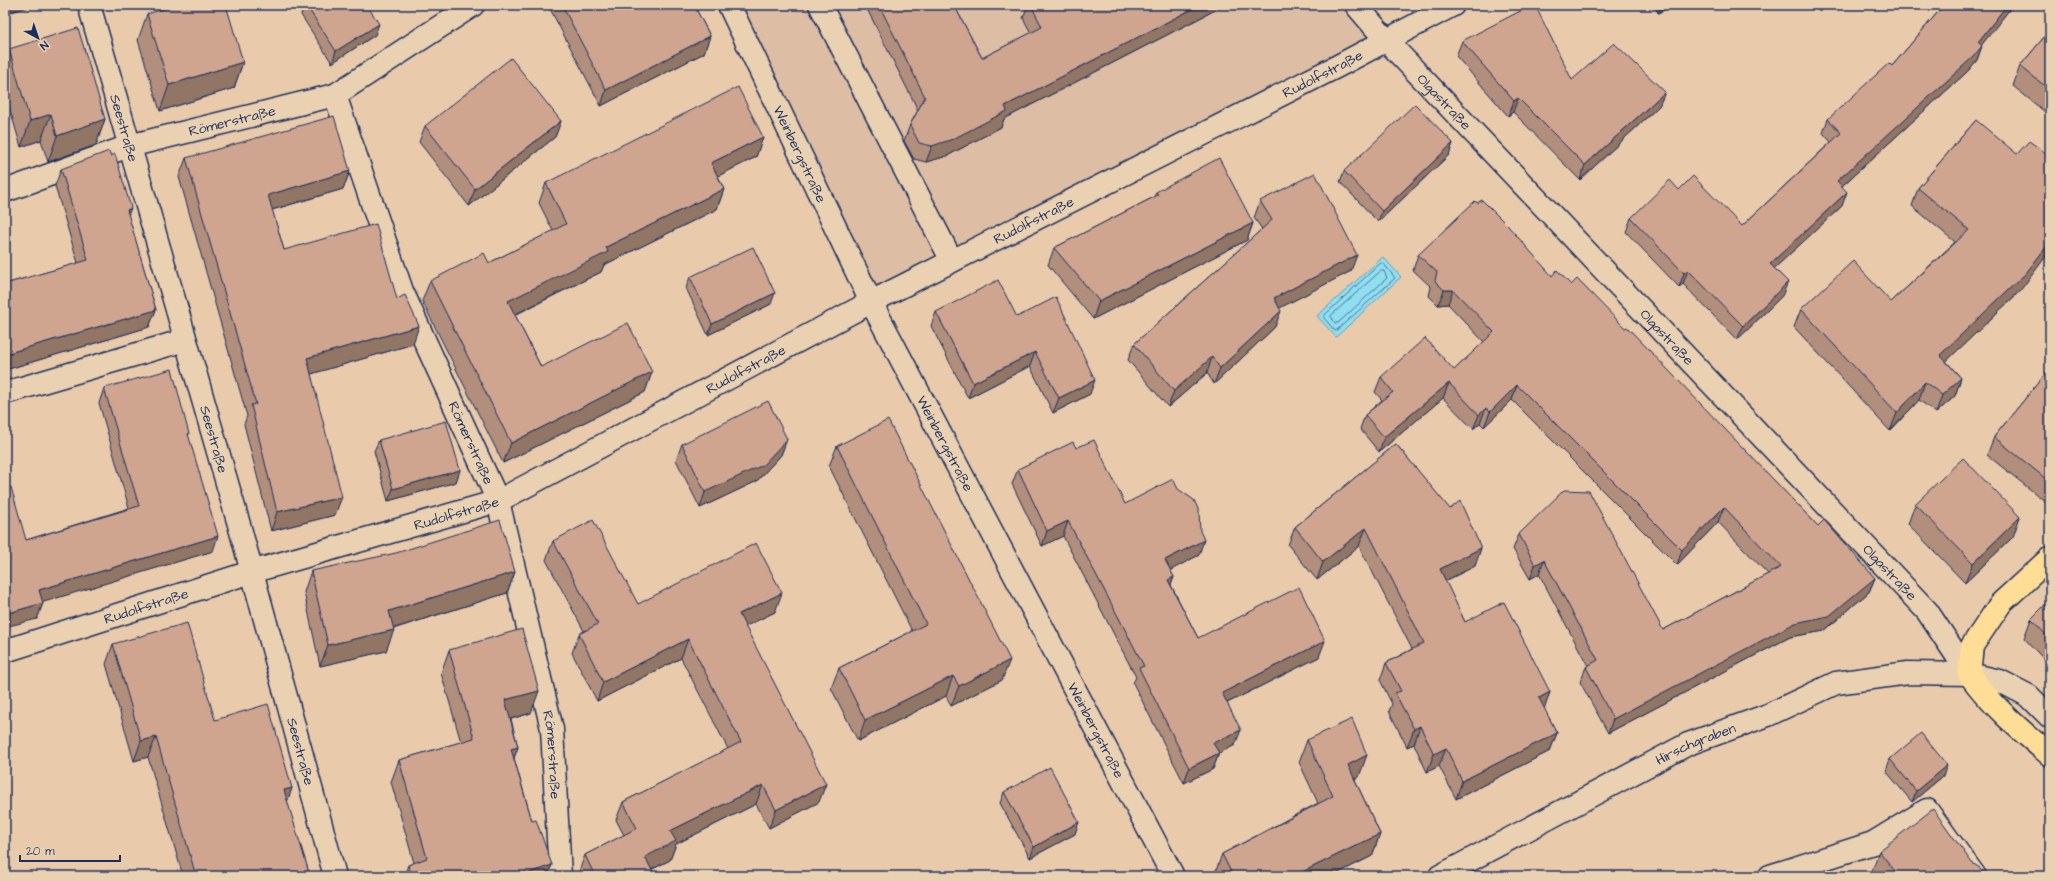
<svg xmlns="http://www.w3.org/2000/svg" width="2055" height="881" font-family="'Architects Daughter',sans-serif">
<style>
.built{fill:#ddbda3}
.water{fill:#90def0;stroke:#6198b6}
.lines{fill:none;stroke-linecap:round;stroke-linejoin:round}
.shore{stroke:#4a7598;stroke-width:1}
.minor-casing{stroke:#1b2f5e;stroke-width:25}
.major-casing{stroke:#1b2f5e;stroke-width:25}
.minor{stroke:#ead1b2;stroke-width:22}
.major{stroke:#fedd96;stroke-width:22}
.wall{fill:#b28e7c;stroke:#1b2f5e}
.shaded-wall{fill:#917465;stroke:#1b2f5e}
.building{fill:#cfa590;stroke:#1b2f5e}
.labels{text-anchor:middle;stroke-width:3;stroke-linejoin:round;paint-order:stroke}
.street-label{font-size:14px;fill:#1b2f5e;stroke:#ead1b2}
</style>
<rect width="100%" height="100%" fill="#e9cbac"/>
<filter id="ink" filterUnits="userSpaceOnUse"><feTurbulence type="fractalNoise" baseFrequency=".025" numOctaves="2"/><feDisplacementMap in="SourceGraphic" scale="8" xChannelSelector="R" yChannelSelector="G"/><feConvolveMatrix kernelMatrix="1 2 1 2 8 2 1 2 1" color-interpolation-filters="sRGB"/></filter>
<g filter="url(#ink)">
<!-- built -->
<path class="built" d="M729 5H1356L1386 40 871 302Z"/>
<!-- water -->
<path class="water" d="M1383 257 1401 277 1336 337 1317 316Z"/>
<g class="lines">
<!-- shore -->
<g class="shore">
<path d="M1381 263 1384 264 1395 278 1337 330 1335 331 1324 318V316Z"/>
<path d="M1381 271H1384L1387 278 1338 323H1335L1331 316Z"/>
</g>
<defs>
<g id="minor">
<path id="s1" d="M89 5 240 528 335 876"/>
<path id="s2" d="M729 5 871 302 1173 876"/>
<path d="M820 5 952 261"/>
<path id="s3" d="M1356 5 1386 40 1927 611 1969 674"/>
<path id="s4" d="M335 95 402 291 498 501 552 729 560 876"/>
<path id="s5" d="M5 191 129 146 335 95 473 5"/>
<path d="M5 393 185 340"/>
<path id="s6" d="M5 651 251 572 498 501 871 302 1338 66 1453 5"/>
<path id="s7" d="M1440 876 1688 744 1768 715 1836 683 1908 673 1969 674 2000 681 2029 696 2050 717"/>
<path d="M1770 876 1873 843 1927 810 1975 876"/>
</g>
<path id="major" d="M2050 558 2001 603 1972 646 1969 674C1992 706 2020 730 2050 755"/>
</defs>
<!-- minor casing -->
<use href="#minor" class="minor-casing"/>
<!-- major casing -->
<use href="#major" class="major-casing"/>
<!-- minor -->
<use href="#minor" class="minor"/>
<!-- major -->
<use href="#major" class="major"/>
</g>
<!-- wall -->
<g class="wall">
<path d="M305 5H367L375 35 332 63 301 15Z"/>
<path d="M548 5H694L710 36 704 53 601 106Z"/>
<path d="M865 5H954L982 58 1031 33 1023 18 1028 5H1225L1004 119 1001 127 947 156 926 162 914 159 904 141 910 125 918 110Z"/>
<path d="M1654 5H1673L1658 13Z"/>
<path d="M1944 5H2013L1981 45 1982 46 1977 60 1968 71 1842 186V206L1774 268 1782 296 1737 340 1683 284 1679 287 1626 232 1631 218 1679 190 1742 226 1831 142 1823 133 1828 119 1892 66Z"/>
<path d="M147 14 243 62 234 88 160 111 138 40Z"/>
<path d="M2050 30V116L2013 86 2020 66Z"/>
<path d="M1462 41 1572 80 1665 92 1659 106 1580 180 1513 112 1508 116 1456 56Z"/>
<path d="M9 49 105 119 96 145 48 162 41 140 21 147 5 93V60Z"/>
<path d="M1976 120 2020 291 1946 361 1961 378 1955 396 1936 413 1919 400 1890 431 1794 327 1801 309 1891 302 1955 242 1912 206 1918 188Z"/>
<path d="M561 121 555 137 469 206 419 142 425 126Z"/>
<path d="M763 137 756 157 718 176 724 189 717 209 604 265 601 272 515 315 541 367 652 372 645 392 503 463 422 301 430 281 489 263 553 231 539 203 546 183Z"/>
<path d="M1453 143 1449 155 1378 222 1340 182 1344 171Z"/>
<path d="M186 158 350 171 343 189 272 210 284 250 397 299 413 344 311 374 335 515 271 531 244 424 247 416 179 177Z"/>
<path d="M61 169 128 215 156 310 149 327 5 370V284L78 263 55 186Z"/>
<path d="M1156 192 1253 223 1247 240 1093 319 1048 265 1054 248 1154 197Z"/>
<path d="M1260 201 1351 271 1279 308 1275 327 1214 384 1207 373 1168 407 1128 360 1134 344 1262 229 1254 218Z"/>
<path d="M1418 255 1552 276 1571 285 1625 328 1818 526 1875 578 1869 592 1824 631 1790 637 1608 733 1580 682 1586 667 1588 666 1539 574 1530 579 1513 549 1519 534 1663 630 1768 574 1718 522 1677 565 1512 400 1484 427 1480 423 1473 429 1443 398 1379 452 1360 429 1365 415 1382 400 1375 392 1381 377 1454 370 1484 342 1448 304 1438 305 1429 296 1431 287 1413 270Z"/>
<path d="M690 277 771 304 708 335 686 288Z"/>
<path d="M936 312 1017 317 1090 394 1053 413 1030 366 968 398 931 326Z"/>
<path d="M2050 368V498L2046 502 1987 455 1994 437Z"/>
<path d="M104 388 189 434 188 436 213 551 42 602 43 603 37 619 26 540 129 508 99 403Z"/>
<path d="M787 439 781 455 757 481 700 508 676 460 682 444Z"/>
<path d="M379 440 460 470 456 482 388 501 374 451Z"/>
<path d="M1396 444 1481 548 1475 566 1445 581 1465 622 1550 692 1544 709 1557 733 1550 751 1456 799 1439 766 1427 772 1414 744 1407 747 1389 711 1392 704 1380 680 1386 663 1412 649 1359 546 1317 580 1288 545 1295 527Z"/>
<path d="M837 446 1002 680 951 706 946 696 858 741 831 688 839 668 912 631 829 466Z"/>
<path d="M1076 448 1125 504 1199 555 1170 570 1174 577 1171 585 1198 638 1319 657 1227 703 1235 745 1219 753 1213 769 1184 783 1133 683 1136 677 1063 536 1042 546 1012 484 1018 469Z"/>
<path d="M1915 504 2013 537 1965 583 1908 524Z"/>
<path d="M553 541 638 604 775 612 745 626 819 802 769 828 756 804 676 844 670 860 651 870 654 876H579L578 874 585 855 624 835 616 820 623 802 728 749 681 658 597 701 572 653 579 634 584 631 546 560Z"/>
<path d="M311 571 515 572 507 593 393 629 386 651 320 666 304 592Z"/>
<path d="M2050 600V666L2024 638 2031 619Z"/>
<path d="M113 644 215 720 292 788 287 802 310 876H183L148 757 134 761 106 664Z"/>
<path d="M449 650 531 713 511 719 518 747 514 758 532 821 552 865 547 876H404L408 865 414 863 391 782 399 760 461 742 441 673Z"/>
<path d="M1307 740 1359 777 1355 780 1380 834 1372 856 1332 876H1214L1222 854 1318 803 1299 762Z"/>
<path d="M1890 759 1943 776 1912 802 1886 771Z"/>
<path d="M1004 792 1075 834 1030 858 1000 803Z"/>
<path d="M1879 851 1972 863 1987 876H1876L1872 871Z"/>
</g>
<!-- shaded-wall -->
<g class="shaded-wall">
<path d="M5 5H29L28 7 5 14Z"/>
<path d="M1200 5H1225L1004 119 1001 127 947 156 926 162 932 146 1005 106Z"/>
<path d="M1661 5H1673L1658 13Z"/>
<path d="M2007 5H2013L1973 56 1978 42Z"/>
<path d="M379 24 375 35 332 63 336 51Z"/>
<path d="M710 36 704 53 601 106 606 90Z"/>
<path d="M1982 46 1977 60 1968 71 1832 195 1837 181Z"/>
<path d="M243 62 234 88 160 111 169 85Z"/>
<path d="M1665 92 1659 106 1580 180 1585 165Z"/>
<path d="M1518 98 1513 112 1508 116 1514 101Z"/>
<path d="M51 114 41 140 21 147 30 121Z"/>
<path d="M105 119 96 145 48 162 57 136Z"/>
<path d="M561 121 555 137 469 206 475 189Z"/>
<path d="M763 137 756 157 704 183 711 163Z"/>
<path d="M1453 143 1449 155 1378 222 1382 211Z"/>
<path d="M350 171 343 189 261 213 268 195Z"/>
<path d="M724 189 717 209 604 265 601 272 501 321 508 301 606 247Z"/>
<path d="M1847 192 1842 206 1764 278 1770 264Z"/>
<path d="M131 208 124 226 127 210Z"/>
<path d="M1253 223 1247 240 1093 319 1099 301Z"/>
<path d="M2050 242V251L2020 291 1934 373 1940 355Z"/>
<path d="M1357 255 1351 271 1268 314 1274 298Z"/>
<path d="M1688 270 1683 284 1679 287 1684 273Z"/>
<path d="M1788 282 1782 296 1737 340 1743 326Z"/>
<path d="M1444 290H1453L1448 304 1438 305Z"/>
<path d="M775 293 771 304 708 335 712 324Z"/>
<path d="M156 310 149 327 5 370V354Z"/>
<path d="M1281 311 1275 327 1214 384 1220 368Z"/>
<path d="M419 326 413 344 301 377 307 358Z"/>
<path d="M1035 352 1030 366 968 398 973 383Z"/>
<path d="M1212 357 1207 373 1168 407 1174 391Z"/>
<path d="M652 372 645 392 503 463 511 443Z"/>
<path d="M1961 378 1955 396 1936 413 1942 395Z"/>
<path d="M1095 380 1090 394 1053 413 1059 398Z"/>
<path d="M1925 382 1919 400 1890 431 1897 413Z"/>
<path d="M1449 383 1443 398 1379 452 1384 437Z"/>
<path d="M1517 385 1512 400 1484 427 1490 412Z"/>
<path d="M1486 408 1480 423 1473 429 1479 415Z"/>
<path d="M787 439 781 455 757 481 700 508 705 492Z"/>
<path d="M460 470 456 482 388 501 393 489Z"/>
<path d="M2050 492V498L2046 502Z"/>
<path d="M342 497 335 515 271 531 277 512Z"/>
<path d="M1724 507 1718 522 1677 565 1682 550Z"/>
<path d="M2020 517 2013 537 1965 583 1973 563Z"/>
<path d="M1068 521 1063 536 1042 546 1047 531Z"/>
<path d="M1366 528 1359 546 1317 580 1323 562Z"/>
<path d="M218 536 213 551 34 605 39 590Z"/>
<path d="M1204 540 1199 555 1160 576 1165 560Z"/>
<path d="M1481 548 1475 566 1433 587 1440 569Z"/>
<path d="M1544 560 1539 574 1530 579 1535 565Z"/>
<path d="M515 572 507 593 382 632 389 611Z"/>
<path d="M1174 577 1168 592V580Z"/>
<path d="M1875 578 1869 592 1824 631 1790 637 1608 733 1613 719Z"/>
<path d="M782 593 775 612 732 633 739 614Z"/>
<path d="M43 603 37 619 5 627V614Z"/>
<path d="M394 630 386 651 320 666 328 645Z"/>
<path d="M688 639 681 658 597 701 603 682Z"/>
<path d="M1325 641 1319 657 1217 708 1222 693Z"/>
<path d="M1010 660 1002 680 951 706 959 686Z"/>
<path d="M953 676 946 696 858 741 865 720Z"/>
<path d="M539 691 531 713 497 723 505 700Z"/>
<path d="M1550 692 1544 710 1539 698Z"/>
<path d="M1420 726 1414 744 1407 747 1414 729Z"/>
<path d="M1241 730 1235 745 1208 759 1213 743Z"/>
<path d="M1557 733 1550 751 1456 799 1462 781Z"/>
<path d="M156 737 148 757 134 761 141 741Z"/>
<path d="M518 747 510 769 511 749Z"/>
<path d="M1446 748 1439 766 1427 772 1434 754Z"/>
<path d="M1219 753 1213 769 1184 783 1189 768Z"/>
<path d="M1367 755 1359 777 1339 787 1348 765Z"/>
<path d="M1947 765 1943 776 1912 802 1916 791Z"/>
<path d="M826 784 819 802 769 828 776 810Z"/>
<path d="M763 785 756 804 676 844 670 860 638 876 645 857 670 831Z"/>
<path d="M292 788 285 808 284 790Z"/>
<path d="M1079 822 1075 834 1030 858 1034 847Z"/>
<path d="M1380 834 1372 856 1332 876H1294Z"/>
<path d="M552 865 547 876H520Z"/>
</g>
<!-- building -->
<g class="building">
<path d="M178 5H226L243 62 169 85 147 14Z"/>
<path d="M306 5H367L379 24 336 51Z"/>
<path d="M562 5H694L710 36 606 90Z"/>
<path d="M879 5H954L982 58 1042 27 1031 5H1200L1005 106 1007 111 953 139 932 146 919 143 910 125 925 97Z"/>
<path d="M1532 5H1535L1572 80 1614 43 1665 92 1585 165 1518 98 1514 101 1462 41Z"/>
<path d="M1944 5H2007L1978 42 1982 46 1973 57 1837 181 1847 192 1770 264 1788 282 1743 326 1688 270 1684 273 1631 218 1670 180 1679 190 1693 176 1742 226 1841 133 1828 119 1889 63 1892 66Z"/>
<path d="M78 28 105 119 57 136 51 114 30 121 9 49Z"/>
<path d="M2050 30V90L2020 66Z"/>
<path d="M511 58 561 121 475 189 425 126Z"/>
<path d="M738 87 763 137 711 163 724 189 606 247 608 252 508 301 541 367 628 323 652 372 511 443 430 281 484 253 489 263 566 224 546 183Z"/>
<path d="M1415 104 1453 143 1382 211 1344 171Z"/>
<path d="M334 116 350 171 268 195 284 250 376 224 397 299 405 295 419 326 307 358 342 497 277 512 251 405 256 404 186 158Z"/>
<path d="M1976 120 2017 154 2029 141 2050 156V242L2026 273 1940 355 1961 378 1942 395 1925 382 1897 413 1801 309 1853 261 1891 302 1969 230 1918 188Z"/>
<path d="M109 151 111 156 115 154 131 208 127 210 156 310 5 354V284L88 260 61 169Z"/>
<path d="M1219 158 1253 223 1099 301 1054 248 1158 195 1156 192Z"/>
<path d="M1315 173 1357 255 1274 298 1281 311 1220 368 1212 357 1174 391 1134 344 1272 220 1260 201Z"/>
<path d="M1482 200 1508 226 1552 276 1557 270 1571 285 1577 279 1625 328 1627 327 1818 526 1824 520 1875 578 1829 616 1795 623 1613 719 1586 667 1598 660 1544 560 1535 565 1519 534 1564 490 1589 491 1663 630 1781 567 1724 507 1682 550 1517 385 1490 412 1486 408 1479 415 1449 383 1384 437 1365 415 1393 392 1381 377 1425 338 1454 370 1494 332 1453 290H1444L1435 281 1437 272 1418 255 1475 201 1477 203Z"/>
<path d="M753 247 775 293 712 324 690 277Z"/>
<path d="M998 280 1017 317 1056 297 1095 380 1059 398 1035 352 973 383 936 312Z"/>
<path d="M2050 368V482L1994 437Z"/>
<path d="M172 369 189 434H188L218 536 39 590 43 603 5 614V489L11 487 26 540 139 506 104 388Z"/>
<path d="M768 401 787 439 763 465 705 492 682 444Z"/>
<path d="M888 420 1010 660 959 686 953 676 865 720 839 668 926 624 837 446Z"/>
<path d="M446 421 460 470 393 489 379 440Z"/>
<path d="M1094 440 1125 504 1173 479 1178 489 1194 500 1199 511 1200 531 1204 540 1165 560 1174 577 1168 580 1198 638 1299 587 1325 641 1222 693 1241 730 1213 743 1219 753 1189 768 1139 668 1144 666 1068 521 1047 531 1018 469 1073 442 1076 448Z"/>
<path d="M1396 444 1450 509 1460 501 1481 548 1440 569 1465 622 1504 602 1550 692 1539 698 1557 733 1462 781 1446 748 1434 754 1420 726 1414 729 1395 693 1401 691 1386 663 1424 643 1366 528 1323 562 1295 527Z"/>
<path d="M1963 458 2020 517 1973 563 1915 504Z"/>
<path d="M500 520 515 572 389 611 394 630 328 645 311 571 396 553Z"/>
<path d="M593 520 638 604 756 543 782 593 739 614 826 784 776 810 763 785 670 831 676 841 645 857 655 876H595L585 855 637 828 623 802 741 742 688 639 603 682 579 634 598 624 553 541Z"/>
<path d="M2050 600V639L2031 619Z"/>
<path d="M187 623 215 720 268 704 292 788 284 790 310 876H196L156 737 141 741 113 644Z"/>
<path d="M522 629 539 691 505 700 518 747 511 749 532 821 536 820 552 865 520 876H412L408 865 427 858 399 760 474 738 449 650Z"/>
<path d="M1352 719 1367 755 1348 765 1380 834 1294 876H1233L1222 854 1333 796 1307 740Z"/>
<path d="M1921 733 1947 765 1916 791 1890 759Z"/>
<path d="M1050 767 1079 822 1034 847 1004 792Z"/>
<path d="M1933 809 1972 863 1980 868 1987 876H1899L1879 851Z"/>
</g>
</g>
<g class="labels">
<!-- street labels -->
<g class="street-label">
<text dy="5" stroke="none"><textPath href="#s6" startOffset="1444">Rudolfstraße</textPath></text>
<text dy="5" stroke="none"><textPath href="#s3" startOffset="131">Olgastraße</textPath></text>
<text dy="5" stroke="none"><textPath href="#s5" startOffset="238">Römerstraße</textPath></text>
<text dy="5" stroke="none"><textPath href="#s1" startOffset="128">Seestraße</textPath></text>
<text dy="5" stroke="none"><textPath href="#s2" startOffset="165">Weinbergstraße</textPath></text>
<text dy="5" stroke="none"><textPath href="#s6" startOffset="1120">Rudolfstraße</textPath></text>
<text dy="5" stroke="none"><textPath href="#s3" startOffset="455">Olgastraße</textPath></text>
<text dy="5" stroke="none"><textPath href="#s6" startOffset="796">Rudolfstraße</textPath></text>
<text dy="5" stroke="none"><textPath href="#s1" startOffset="452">Seestraße</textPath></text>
<text dy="5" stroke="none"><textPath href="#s4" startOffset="374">Römerstraße</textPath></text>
<text dy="5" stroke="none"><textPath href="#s2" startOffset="489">Weinbergstraße</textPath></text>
<text dy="5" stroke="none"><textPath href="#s6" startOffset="472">Rudolfstraße</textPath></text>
<text dy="5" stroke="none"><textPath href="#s3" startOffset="779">Olgastraße</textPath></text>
<text dy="5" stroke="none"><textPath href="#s6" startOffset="148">Rudolfstraße</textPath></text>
<text dy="5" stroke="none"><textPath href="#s2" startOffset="813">Weinbergstraße</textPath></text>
<text dy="5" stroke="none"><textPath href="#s7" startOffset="288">Hirschgraben</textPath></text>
<text dy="5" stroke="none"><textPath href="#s1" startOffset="776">Seestraße</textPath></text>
<text dy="5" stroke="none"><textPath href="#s4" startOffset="698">Römerstraße</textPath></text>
</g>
</g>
<!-- margin -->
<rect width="2055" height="881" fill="none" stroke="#ead1b2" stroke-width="20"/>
<rect x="10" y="10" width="2035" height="861" fill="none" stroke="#1b2f5e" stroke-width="1.5" filter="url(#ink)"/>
<!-- north arrow -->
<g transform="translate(38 38) rotate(140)" stroke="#ead1b2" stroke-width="3" paint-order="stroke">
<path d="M0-3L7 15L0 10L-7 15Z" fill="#1b2f5e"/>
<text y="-6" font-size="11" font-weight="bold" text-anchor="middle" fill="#1b2f5e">N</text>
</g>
<!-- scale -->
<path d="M20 855v6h100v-6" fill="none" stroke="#1b2f5e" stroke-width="2"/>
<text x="26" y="855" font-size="12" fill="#1b2f5e" stroke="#ead1b2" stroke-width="3" paint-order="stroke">20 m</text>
</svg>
